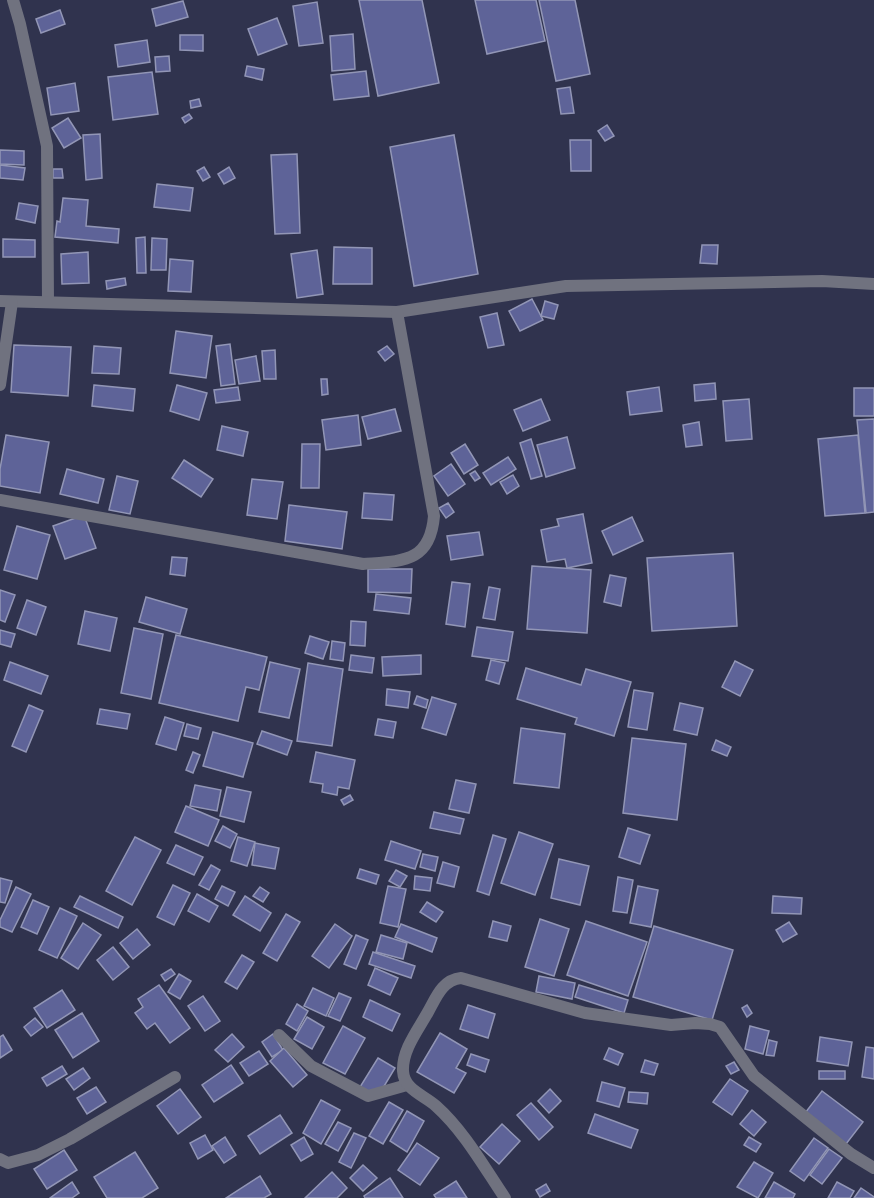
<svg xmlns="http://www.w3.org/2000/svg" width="874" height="1198" font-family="'Work Sans',sans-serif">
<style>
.building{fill:#5e6398;stroke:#9296b6;stroke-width:1.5}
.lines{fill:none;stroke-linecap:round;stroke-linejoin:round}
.street{stroke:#70727f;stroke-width:12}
</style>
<rect width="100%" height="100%" fill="#30334e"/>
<!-- building -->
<g class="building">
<path d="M359 0H422L439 83 378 96Z"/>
<path d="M475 0H536L545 41 487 54Z"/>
<path d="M539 0H575L590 74 556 81Z"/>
<path d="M183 1 188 17 156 26 152 9Z"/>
<path d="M317 2 323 43 299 46 293 6Z"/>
<path d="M60 10 65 24 41 33 36 19Z"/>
<path d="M277 18 287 44 258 55 248 29Z"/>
<path d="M353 34 355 69 332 71 330 36Z"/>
<path d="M180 35H203V51L180 50Z"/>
<path d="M147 40 150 62 118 67 115 45Z"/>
<path d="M169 56 170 71 156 72 155 57Z"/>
<path d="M247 66 264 69 262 80 245 76Z"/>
<path d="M366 71 369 96 334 100 331 75Z"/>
<path d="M152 72 158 114 113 120 108 77Z"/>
<path d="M75 83 79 111 51 115 47 88Z"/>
<path d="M570 87 574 113 561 114 557 89Z"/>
<path d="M199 99 201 106 191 108 190 101Z"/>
<path d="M189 114 192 118 185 123 182 118Z"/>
<path d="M68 118 81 138 64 148 52 128Z"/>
<path d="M607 125 614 136 605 141 598 131Z"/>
<path d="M100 134 102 178 86 180 83 135Z"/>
<path d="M454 135 478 274 414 286 390 147Z"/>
<path d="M570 140H591V171H571Z"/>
<path d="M0 150 24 151V165L0 164Z"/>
<path d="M297 154 300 233 275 234 271 155Z"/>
<path d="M0 165 25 168 23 180 0 178Z"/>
<path d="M204 167 210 177 203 181 197 171Z"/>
<path d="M229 167 235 178 224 184 218 174Z"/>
<path d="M53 169H62L63 178H53Z"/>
<path d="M157 184 193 188 190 211 154 207Z"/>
<path d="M63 198 88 200 86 226 119 229 118 243 55 237 57 221 60 222Z"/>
<path d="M19 203 38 206 35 223 16 219Z"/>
<path d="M145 237 146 273H137L136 238Z"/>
<path d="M152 238 167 239 166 270H151Z"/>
<path d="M3 239 35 240V257H3Z"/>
<path d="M702 245H718L717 264 700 263Z"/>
<path d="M334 247 372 248V284H333Z"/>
<path d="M317 250 323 294 297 298 291 254Z"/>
<path d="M88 252 89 283 62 284 61 254Z"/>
<path d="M170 259 193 261 191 292 168 291Z"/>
<path d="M125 278 126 285 107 289 106 281Z"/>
<path d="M532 299 543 320 520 331 509 311Z"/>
<path d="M545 301 558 305 554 319 541 316Z"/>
<path d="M497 313 504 345 488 348 480 317Z"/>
<path d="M176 331 212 336 206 378 170 373Z"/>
<path d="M230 344 235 384 221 386 216 346Z"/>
<path d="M14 345 71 347 68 396 11 392Z"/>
<path d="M94 346 121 348 119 374 92 373Z"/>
<path d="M387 346 394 354 385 361 378 352Z"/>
<path d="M275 350 276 379H264L262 351Z"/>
<path d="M256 356 260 381 239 384 235 360Z"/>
<path d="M321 379H327L328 394 322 395Z"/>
<path d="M715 383 716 399 695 401 694 385Z"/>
<path d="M94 385 135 389 133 411 92 406Z"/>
<path d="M177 385 207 393 199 420 170 411Z"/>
<path d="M238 387 240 400 216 403 214 390Z"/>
<path d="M659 387 662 411 630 415 627 392Z"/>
<rect x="854" y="388" width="20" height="28"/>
<path d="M541 399 550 420 523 431 514 410Z"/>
<path d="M749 399 752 439 726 441 723 401Z"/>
<path d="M395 409 401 431 368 439 362 417Z"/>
<path d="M358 415 361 445 326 450 322 420Z"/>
<path d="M874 419V512L866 513 857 420Z"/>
<path d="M699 422 702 445 686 447 683 425Z"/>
<path d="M222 426 248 432 243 456 217 450Z"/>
<path d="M6 435 49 442 40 493 0 486V469Z"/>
<path d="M858 435 865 513 825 516 818 439Z"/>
<path d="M567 437 575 468 546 477 537 445Z"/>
<path d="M531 439 542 476 531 479 520 443Z"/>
<path d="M302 444H320L319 488H301Z"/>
<path d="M465 444 478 465 464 474 451 453Z"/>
<path d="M508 457 516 469 491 485 483 473Z"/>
<path d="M184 460 213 479 201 497 172 478Z"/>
<path d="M451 464 465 484 448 496 434 476Z"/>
<path d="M67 469 104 479 98 503 60 494Z"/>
<path d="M475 471 480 478 475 481 470 474Z"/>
<path d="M513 475 519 486 507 494 500 482Z"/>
<path d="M117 476 138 481 130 514 109 510Z"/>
<path d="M252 479 283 482 277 519 247 515Z"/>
<path d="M364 493 394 495 392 520 362 518Z"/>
<path d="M448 503 454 512 446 518 439 508Z"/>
<path d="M289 505 347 512 342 549 285 541Z"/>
<path d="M583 514 592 563 567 568 565 559 547 562 541 530 559 526 557 519Z"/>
<path d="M84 515 96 548 65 559 53 526Z"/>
<path d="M632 517 643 541 613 555 602 531Z"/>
<path d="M17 526 50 535 37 579 4 570Z"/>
<path d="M479 532 483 555 451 560 447 536Z"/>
<path d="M733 553 737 626 652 631 647 558Z"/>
<path d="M172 557 187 558 185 576 170 574Z"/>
<path d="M532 566 591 570 587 633 527 629Z"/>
<path d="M368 569H412L411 593 368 592Z"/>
<path d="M610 575 626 578 621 606 604 602Z"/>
<path d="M452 582 470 584 465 627 446 624Z"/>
<path d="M489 587 500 589 495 620 483 618Z"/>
<path d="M0 590 15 595 5 622 0 620Z"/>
<path d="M376 594 411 598 409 614 374 610Z"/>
<path d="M146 597 187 609 180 634 139 622Z"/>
<path d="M27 600 46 607 36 635 17 628Z"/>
<path d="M85 611 117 618 110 651 78 644Z"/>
<path d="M351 621 366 622 365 646 350 645Z"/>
<path d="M477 627 513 632 508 661 472 656Z"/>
<path d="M134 628 163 634 151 699 121 693Z"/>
<path d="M0 630 15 634 11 647 0 644Z"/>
<path d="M176 635 267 657 259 690 246 687 238 721 159 703Z"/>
<path d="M310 636 329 642 323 659 305 653Z"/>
<path d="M332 641 345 643 343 661 330 659Z"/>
<path d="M351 655 374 658 372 673 349 670Z"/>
<path d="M421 655V674L383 676 382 657Z"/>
<path d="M491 660 505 663 499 684 486 680Z"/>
<path d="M735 661 753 670 740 696 722 687Z"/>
<path d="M10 662 48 676 41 694 4 680Z"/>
<path d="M270 662 300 669 289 718 259 712Z"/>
<path d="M308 663 343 669 332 746 297 741Z"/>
<path d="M526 668 581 685 586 669 631 682 614 736 575 724 577 718 517 699Z"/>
<path d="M387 689 410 692 408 708 386 705Z"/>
<path d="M634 690 653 693 647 730 628 727Z"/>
<path d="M417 696 428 700 426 708 414 704Z"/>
<path d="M432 697 456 704 446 735 422 728Z"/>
<path d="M680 703 703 708 697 735 674 730Z"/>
<path d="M29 705 43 711 26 752 12 746Z"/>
<path d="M100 709 130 714 127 729 97 724Z"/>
<path d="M165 717 184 723 176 750 156 744Z"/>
<path d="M378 719 396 722 393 738 375 735Z"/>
<path d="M187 724 201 728 198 739 184 736Z"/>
<path d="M521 728 565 734 559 788 514 783Z"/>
<path d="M262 731 292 741 287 755 257 744Z"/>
<path d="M213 732 253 743 243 777 203 766Z"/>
<path d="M632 738 686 744 677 820 623 813Z"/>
<path d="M716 740 731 747 727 756 712 750Z"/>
<path d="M193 752 200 755 193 773 186 770Z"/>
<path d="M316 752 355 760 349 789 338 787 337 795 322 792 323 784 310 782Z"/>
<path d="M456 780 476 784 469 813 449 809Z"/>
<path d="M195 785 221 790 217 811 190 806Z"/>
<path d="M227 787 251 792 244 822 220 816Z"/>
<path d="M350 795 353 800 344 805 341 800Z"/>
<path d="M186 806 219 820 208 846 175 832Z"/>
<path d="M434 812 464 819 460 834 430 828Z"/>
<path d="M223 826 237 834 230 848 215 841Z"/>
<path d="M628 828 650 835 640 864 619 857Z"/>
<path d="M519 832 553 844 535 895 501 883Z"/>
<path d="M493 835 506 839 489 895 477 891Z"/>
<path d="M135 837 161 850 132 905 106 891Z"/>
<path d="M238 837 255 842 247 866 231 861Z"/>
<path d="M391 841 421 851 415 869 385 860Z"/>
<path d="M255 843 279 848 275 869 252 865Z"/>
<path d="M176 845 203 857 194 875 167 863Z"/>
<path d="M423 854 438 857 435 871 420 867Z"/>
<path d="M559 859 589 866 580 905 551 898Z"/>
<path d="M443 862 459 867 454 887 437 883Z"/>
<path d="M211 865 220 870 209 890 199 885Z"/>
<path d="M360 869 379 875 376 884 357 878Z"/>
<path d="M396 870 407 876 400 887 389 881Z"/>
<path d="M415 876 432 878 430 891 414 889Z"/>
<path d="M618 877 633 880 627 913 613 911Z"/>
<path d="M0 878 12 881 5 903 0 902Z"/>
<path d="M173 885 190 893 174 925 157 917Z"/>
<path d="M222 886 235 892 228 906 215 899Z"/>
<path d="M388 886 406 889 398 927 380 923Z"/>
<path d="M638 886 658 890 651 927 630 923Z"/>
<path d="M16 887 31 894 12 932 0 927V920Z"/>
<path d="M260 887 269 893 263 902 253 896Z"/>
<path d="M197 894 218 906 209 922 188 911Z"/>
<path d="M80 896 123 917 118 928 74 907Z"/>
<path d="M245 896 271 913 260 931 233 915Z"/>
<path d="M773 896 802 898 801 914 772 913Z"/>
<path d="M33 900 49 907 37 934 21 927Z"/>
<path d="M427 902 443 912 436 922 420 912Z"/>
<path d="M60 908 77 916 57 958 39 950Z"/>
<path d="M286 914 300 922 277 961 263 953Z"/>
<path d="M540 919 569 929 554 976 525 967Z"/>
<path d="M493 921 511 926 507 941 489 937Z"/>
<path d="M586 921 647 942 628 996 567 975Z"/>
<path d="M789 922 797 934 783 942 776 930Z"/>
<path d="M83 923 101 935 78 969 61 958Z"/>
<path d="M335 924 352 936 329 968 312 956Z"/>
<path d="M401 924 437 938 432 952 395 937Z"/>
<path d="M654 926 733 950 712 1020 633 997Z"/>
<path d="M137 929 150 945 133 959 120 943Z"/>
<path d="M356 935 368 940 356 969 344 964Z"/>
<path d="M381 935 407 943 403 959 376 952Z"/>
<path d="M113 947 129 967 113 980 97 960Z"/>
<path d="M373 952 415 966 411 978 369 964Z"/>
<path d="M242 955 254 962 237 989 225 982Z"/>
<path d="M375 968 398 978 390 995 368 985Z"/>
<path d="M171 969 175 974 165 981 161 975Z"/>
<path d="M179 974 191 981 180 999 168 992Z"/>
<path d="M539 976 575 983 572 999 536 992Z"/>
<path d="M159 985 190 1028 170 1043 155 1023 147 1029 135 1013 143 1007 138 999Z"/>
<path d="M579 985 628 1000 624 1013 575 997Z"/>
<path d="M313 988 334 998 326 1016 304 1006Z"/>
<path d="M62 990 75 1010 47 1028 34 1008Z"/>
<path d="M339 993 351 998 340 1021 328 1016Z"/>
<path d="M203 996 220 1021 205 1031 188 1006Z"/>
<path d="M370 1000 400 1014 392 1031 363 1017Z"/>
<path d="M297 1004 308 1011 297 1031 286 1024Z"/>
<path d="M468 1005 495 1014 488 1038 460 1029Z"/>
<path d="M747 1005 752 1013 747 1017 742 1008Z"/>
<path d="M82 1013 99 1041 73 1058 55 1030Z"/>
<path d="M307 1017 324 1027 312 1049 294 1039Z"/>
<path d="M35 1018 43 1027 31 1036 24 1027Z"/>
<path d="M343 1026 365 1038 345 1074 323 1063Z"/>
<path d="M750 1026 769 1031 763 1054 745 1049Z"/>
<path d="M440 1033 467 1049 456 1068 466 1073 454 1093 417 1072Z"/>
<path d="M232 1034 244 1047 228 1062 215 1050Z"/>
<path d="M273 1034 283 1050 272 1057 262 1042Z"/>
<path d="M3 1035 12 1050 0 1058V1037Z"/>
<path d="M820 1037 852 1042 848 1066 817 1061Z"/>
<path d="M769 1040 777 1042 774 1056 766 1055Z"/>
<path d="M866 1047 874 1048V1079L862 1077Z"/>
<path d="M284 1048 307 1075 293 1087 270 1061Z"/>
<path d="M609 1048 623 1054 618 1065 604 1059Z"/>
<path d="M259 1051 268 1064 249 1076 240 1063Z"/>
<path d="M471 1054 489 1060 485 1072 467 1065Z"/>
<path d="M378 1058 395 1068 377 1098 360 1087Z"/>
<path d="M645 1060 658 1064 654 1075 641 1072Z"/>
<path d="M734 1062 739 1070 731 1074 726 1066Z"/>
<path d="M231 1065 243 1083 214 1102 202 1085Z"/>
<path d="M62 1066 67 1074 47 1086 42 1078Z"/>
<path d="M83 1068 90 1078 74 1090 66 1079Z"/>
<rect x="819" y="1071" width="26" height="8"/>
<path d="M730 1079 748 1091 732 1115 713 1102Z"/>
<path d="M602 1082 625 1088 619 1107 597 1101Z"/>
<path d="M96 1087 106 1102 87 1114 77 1098Z"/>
<path d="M180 1089 201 1117 178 1134 157 1106Z"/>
<path d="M550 1089 561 1101 549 1113 538 1101Z"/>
<path d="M822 1091 863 1122 846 1144 805 1113Z"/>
<path d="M629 1092 648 1093 647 1104 628 1102Z"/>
<path d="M321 1100 340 1110 321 1144 303 1133Z"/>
<path d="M389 1102 403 1110 383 1144 369 1136Z"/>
<path d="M531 1103 553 1127 539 1140 517 1115Z"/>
<path d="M752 1110 766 1122 754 1136 740 1124Z"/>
<path d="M407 1111 424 1121 407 1152 390 1141Z"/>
<path d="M595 1114 638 1130 631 1148 588 1133Z"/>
<path d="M280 1115 292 1133 260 1154 248 1136Z"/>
<path d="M338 1122 351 1128 338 1151 325 1144Z"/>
<path d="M502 1124 520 1141 499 1164 480 1147Z"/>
<path d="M354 1133 366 1138 351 1168 339 1162Z"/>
<path d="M205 1135 213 1150 198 1159 190 1143Z"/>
<path d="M225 1137 236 1155 224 1163 212 1146Z"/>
<path d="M304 1137 313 1154 301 1161 291 1145Z"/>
<path d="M749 1137 761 1144 756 1152 744 1145Z"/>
<path d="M814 1138 828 1148 804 1181 790 1171Z"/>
<path d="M417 1143 439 1158 420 1185 398 1170Z"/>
<path d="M829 1149 842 1158 822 1184 810 1175Z"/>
<path d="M64 1150 77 1170 47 1189 34 1169Z"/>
<path d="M135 1152 158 1188 142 1198H107L94 1177Z"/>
<path d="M754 1162 773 1173 758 1198 737 1187Z"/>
<path d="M363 1165 377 1178 363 1191 350 1178Z"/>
<path d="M332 1172 347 1188 337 1198H305Z"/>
<path d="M260 1176 271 1194 264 1198H226Z"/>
<path d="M390 1178 403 1198H365L364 1196Z"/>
<path d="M456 1181 467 1198H436L434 1195Z"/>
<path d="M72 1182 79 1193 72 1198H50Z"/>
<path d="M774 1182 795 1194 793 1198H765Z"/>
<path d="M837 1182 854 1191 850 1198H828Z"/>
<path d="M546 1184 550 1191 540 1197 536 1190Z"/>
<path d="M861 1188 874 1197V1198H854Z"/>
</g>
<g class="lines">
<!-- street -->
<g class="street">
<path d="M13 0 20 24 47 146 48 302"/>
<path d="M0 301 397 312 566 286 822 281 874 284"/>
<path d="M0 385 12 302"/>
<path d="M0 500 363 564C402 561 430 563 434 516L397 312"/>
<path d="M279 1035 311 1066 368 1096 407 1085"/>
<path d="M0 1159 8 1163 38 1155 70 1139 175 1077"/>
<path d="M505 1198C484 1167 464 1131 436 1106 424 1095 404 1090 403 1071 402 1050 418 1030 428 1012 436 998 442 980 461 978L585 1013 671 1025 695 1023 710 1024 720 1027 754 1076 851 1154 874 1168"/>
</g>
</g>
</svg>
